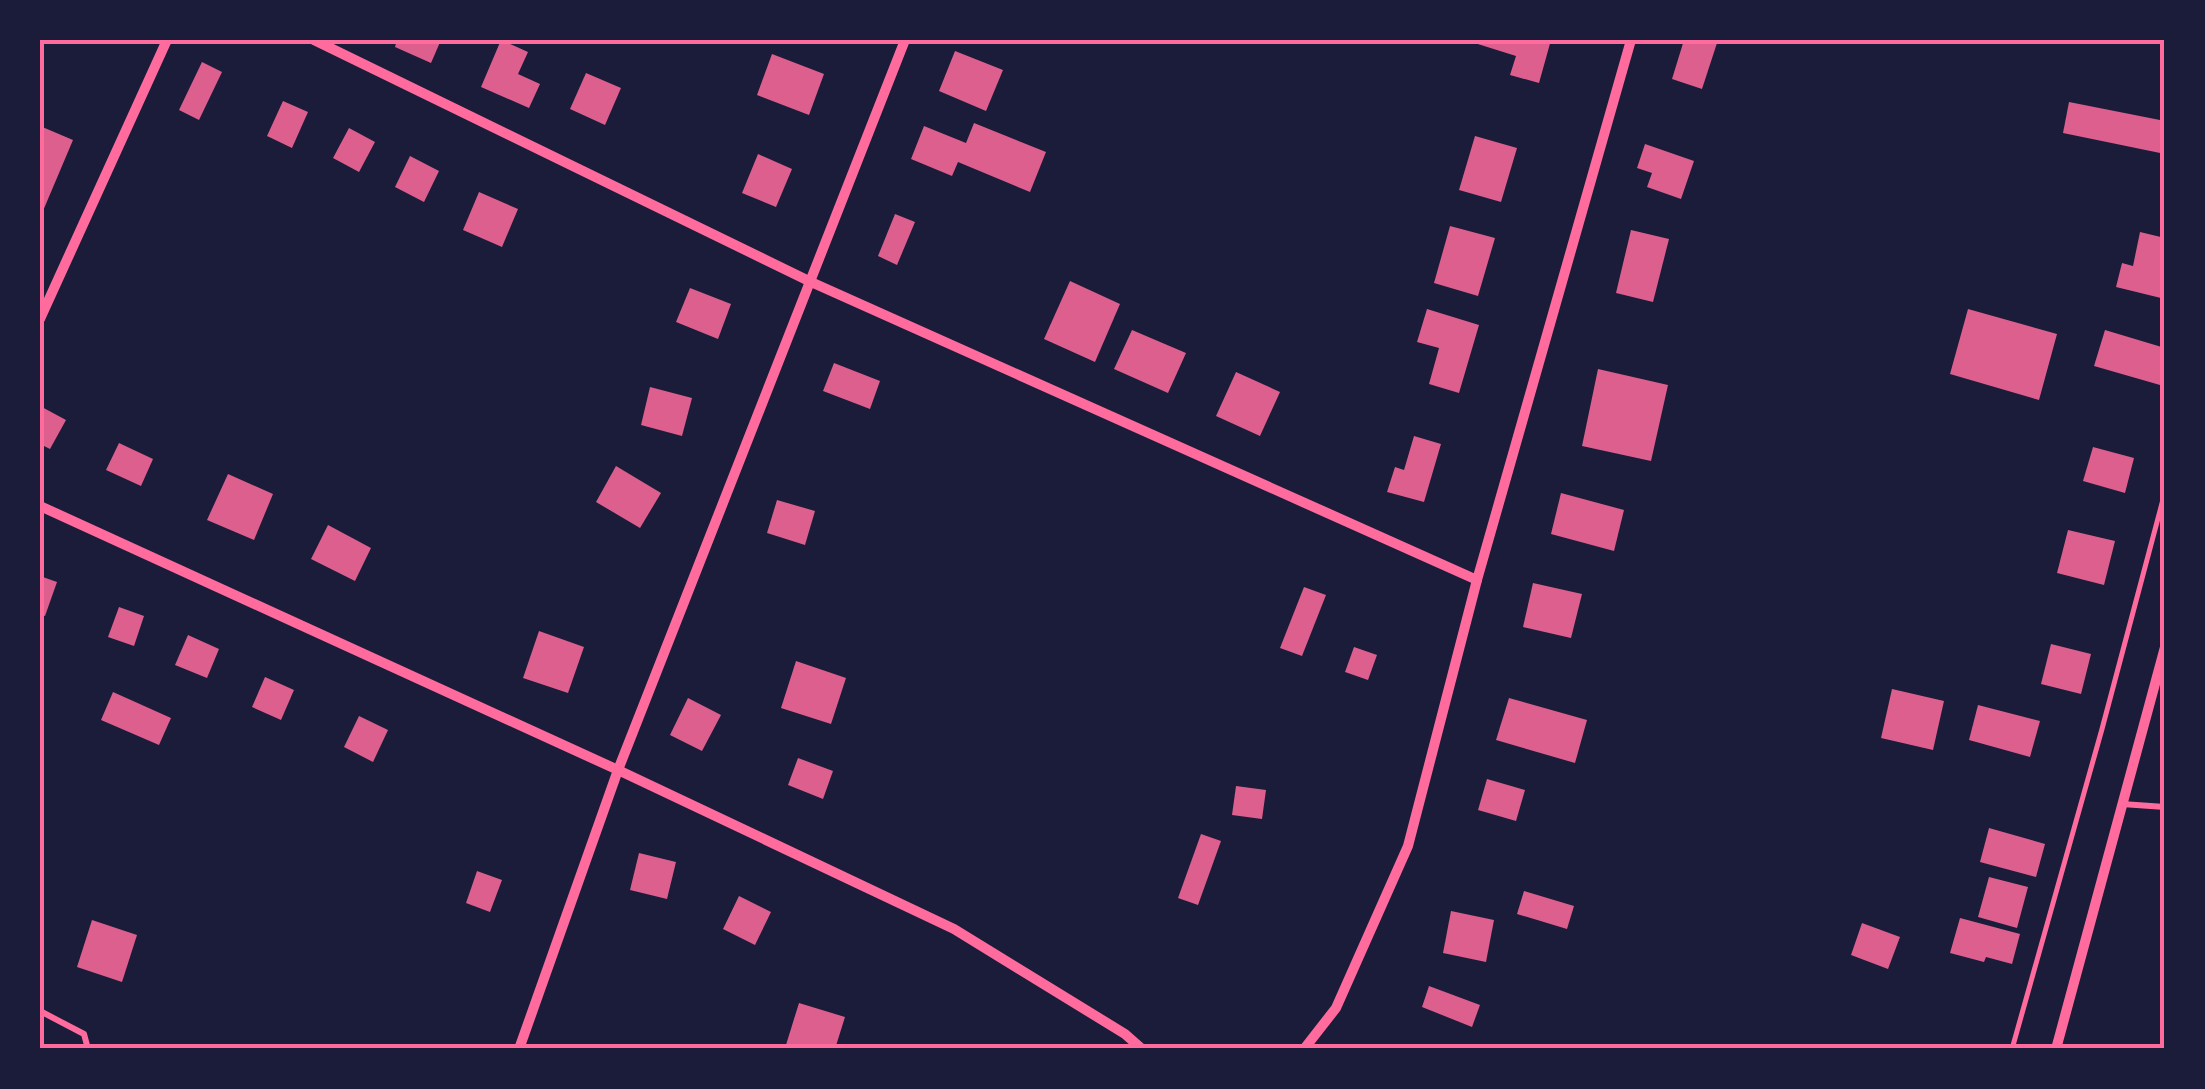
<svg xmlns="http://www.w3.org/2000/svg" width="2205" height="1089" font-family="Spectral,serif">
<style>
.building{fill:#dd5f8e}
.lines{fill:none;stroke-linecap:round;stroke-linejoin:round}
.path{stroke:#ff6b9d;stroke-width:5}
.service{stroke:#ff6b9d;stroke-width:6}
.minor{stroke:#ff6b9d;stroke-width:10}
.neatline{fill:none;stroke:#ff6b9d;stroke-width:4}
</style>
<rect width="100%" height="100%" fill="#1b1b3a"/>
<!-- building -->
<g class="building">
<path d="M397 40H441L431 63 395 47Z"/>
<path d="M501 40 528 52 518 74 540 84 529 108 481 87Z"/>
<path d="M1465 40H1551L1539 83 1510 75 1516 56Z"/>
<path d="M1684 40H1718L1702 89 1672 79Z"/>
<path d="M955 51 1003 70 986 111 939 91Z"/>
<path d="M772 54 824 74 809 115 757 95Z"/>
<path d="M202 62 222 72 199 120 179 110Z"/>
<path d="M586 73 621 88 605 125 570 109Z"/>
<path d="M283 101 308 112 292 148 267 136Z"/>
<path d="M2069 102 2165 121V154L2063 133Z"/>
<path d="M974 123 1046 152 1030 192 958 162 952 176 911 159 924 126 966 143Z"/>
<path d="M40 126 73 140 40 218Z"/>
<path d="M349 128 375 142 359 172 333 158Z"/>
<path d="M1475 136 1517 148 1501 202 1459 190Z"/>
<path d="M1645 144 1694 161 1681 199 1647 187 1652 173 1637 168Z"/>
<path d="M758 154 792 169 776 207 742 193Z"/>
<path d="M410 156 439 171 424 202 395 187Z"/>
<path d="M479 192 518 209 502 247 463 230Z"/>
<path d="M895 214 915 222 897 265 878 256Z"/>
<path d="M1450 226 1495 238 1478 296 1434 283Z"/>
<path d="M1631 230 1669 239 1653 302 1616 293Z"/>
<path d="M2140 232 2165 238V299L2116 287 2122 263 2133 266Z"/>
<path d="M1070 281 1120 304 1095 362 1044 339Z"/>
<path d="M690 288 731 304 718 339 676 322Z"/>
<path d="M1427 309 1479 325 1459 393 1429 384 1439 348 1417 342Z"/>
<path d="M1968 309 2057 334 2039 400 1950 374Z"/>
<path d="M1132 330 1186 353 1168 393 1114 369Z"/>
<path d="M2105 330 2165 348V368L2160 385 2094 366Z"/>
<path d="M834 363 880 381 870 409 823 391Z"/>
<path d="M1598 369 1668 385 1651 461 1582 446Z"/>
<path d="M1236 372 1280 392 1260 436 1216 416Z"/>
<path d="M650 387 692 398 682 436 641 425Z"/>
<path d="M40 406 66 420 50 449 40 444Z"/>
<path d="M1414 436 1441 444 1424 502 1387 492 1395 467 1404 470Z"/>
<path d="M119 443 153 459 141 486 106 470Z"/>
<path d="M2093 447 2134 458 2125 493 2083 481Z"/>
<path d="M616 466 661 493 640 528 596 502Z"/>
<path d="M228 474 273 494 254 540 207 520Z"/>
<path d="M1561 493 1624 510 1614 551 1551 534Z"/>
<path d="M777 500 815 511 805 545 767 533Z"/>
<path d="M328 525 371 548 355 581 311 559Z"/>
<path d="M2068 530 2115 541 2104 585 2057 573Z"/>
<path d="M40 576 57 582 45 616 40 615Z"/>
<path d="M1533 583 1582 594 1571 638 1523 627Z"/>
<path d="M1304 587 1326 595 1302 656 1280 648Z"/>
<path d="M119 607 144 616 134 646 108 637Z"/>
<path d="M539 631 584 647 568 693 523 678Z"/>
<path d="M188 635 219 649 207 678 175 665Z"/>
<path d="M2051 644 2091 654 2081 694 2041 684Z"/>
<path d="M1354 647 1377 655 1368 680 1345 672Z"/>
<path d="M796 661 846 678 831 724 781 708Z"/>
<path d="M265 677 294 690 281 720 252 707Z"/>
<path d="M1892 689 1944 701 1933 750 1881 738Z"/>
<path d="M113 692 171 718 159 745 101 720Z"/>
<path d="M688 698 721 715 702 751 670 735Z"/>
<path d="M1509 698 1587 720 1575 763 1496 740Z"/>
<path d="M1978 705 2040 721 2030 757 1969 740Z"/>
<path d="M359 716 388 730 373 762 344 747Z"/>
<path d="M798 758 833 771 823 799 788 785Z"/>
<path d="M1487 779 1525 790 1516 821 1478 810Z"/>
<path d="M1236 786 1266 790 1262 819 1232 815Z"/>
<path d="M1989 828 2045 844 2036 877 1980 862Z"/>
<path d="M1201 834 1221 841 1198 905 1178 898Z"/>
<path d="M639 853 676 862 667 899 630 890Z"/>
<path d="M477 871 502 880 490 912 466 903Z"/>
<path d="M1989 877 2028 887 2017 928 1978 917Z"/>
<path d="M1524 891 1574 906 1567 929 1517 914Z"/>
<path d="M739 896 771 912 755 945 723 929Z"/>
<path d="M1451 911 1494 920 1486 962 1443 953Z"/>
<path d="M1960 918 2020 934 2012 964 1986 957 1984 962 1950 953Z"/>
<path d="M92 920 137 935 122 982 77 967Z"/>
<path d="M1862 923 1900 937 1888 969 1851 955Z"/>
<path d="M1429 986 1480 1005 1472 1027 1422 1007Z"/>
<path d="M799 1003 845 1017 835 1049 785 1048Z"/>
</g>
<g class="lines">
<!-- path -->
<path class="path" d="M2012 1049 2102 729 2165 492"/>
<!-- service -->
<g class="service">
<path d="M2122 804 2165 807"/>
<path d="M40 1011 84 1034 88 1049"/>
</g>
<!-- minor -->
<g class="minor">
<path d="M314 40 811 282 1477 580"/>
<path d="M40 319 167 40"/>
<path d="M40 506 618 770 954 929 1125 1034 1142 1049"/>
<path d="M519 1049 618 770 905 40"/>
<path d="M1304 1049 1336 1008 1408 846 1477 580 1631 40"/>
<path d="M2056 1049 2165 647"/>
</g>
</g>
<!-- border -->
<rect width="2205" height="1089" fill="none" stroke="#1b1b3a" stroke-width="85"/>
<rect x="42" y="42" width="2120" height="1004" class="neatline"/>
</svg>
